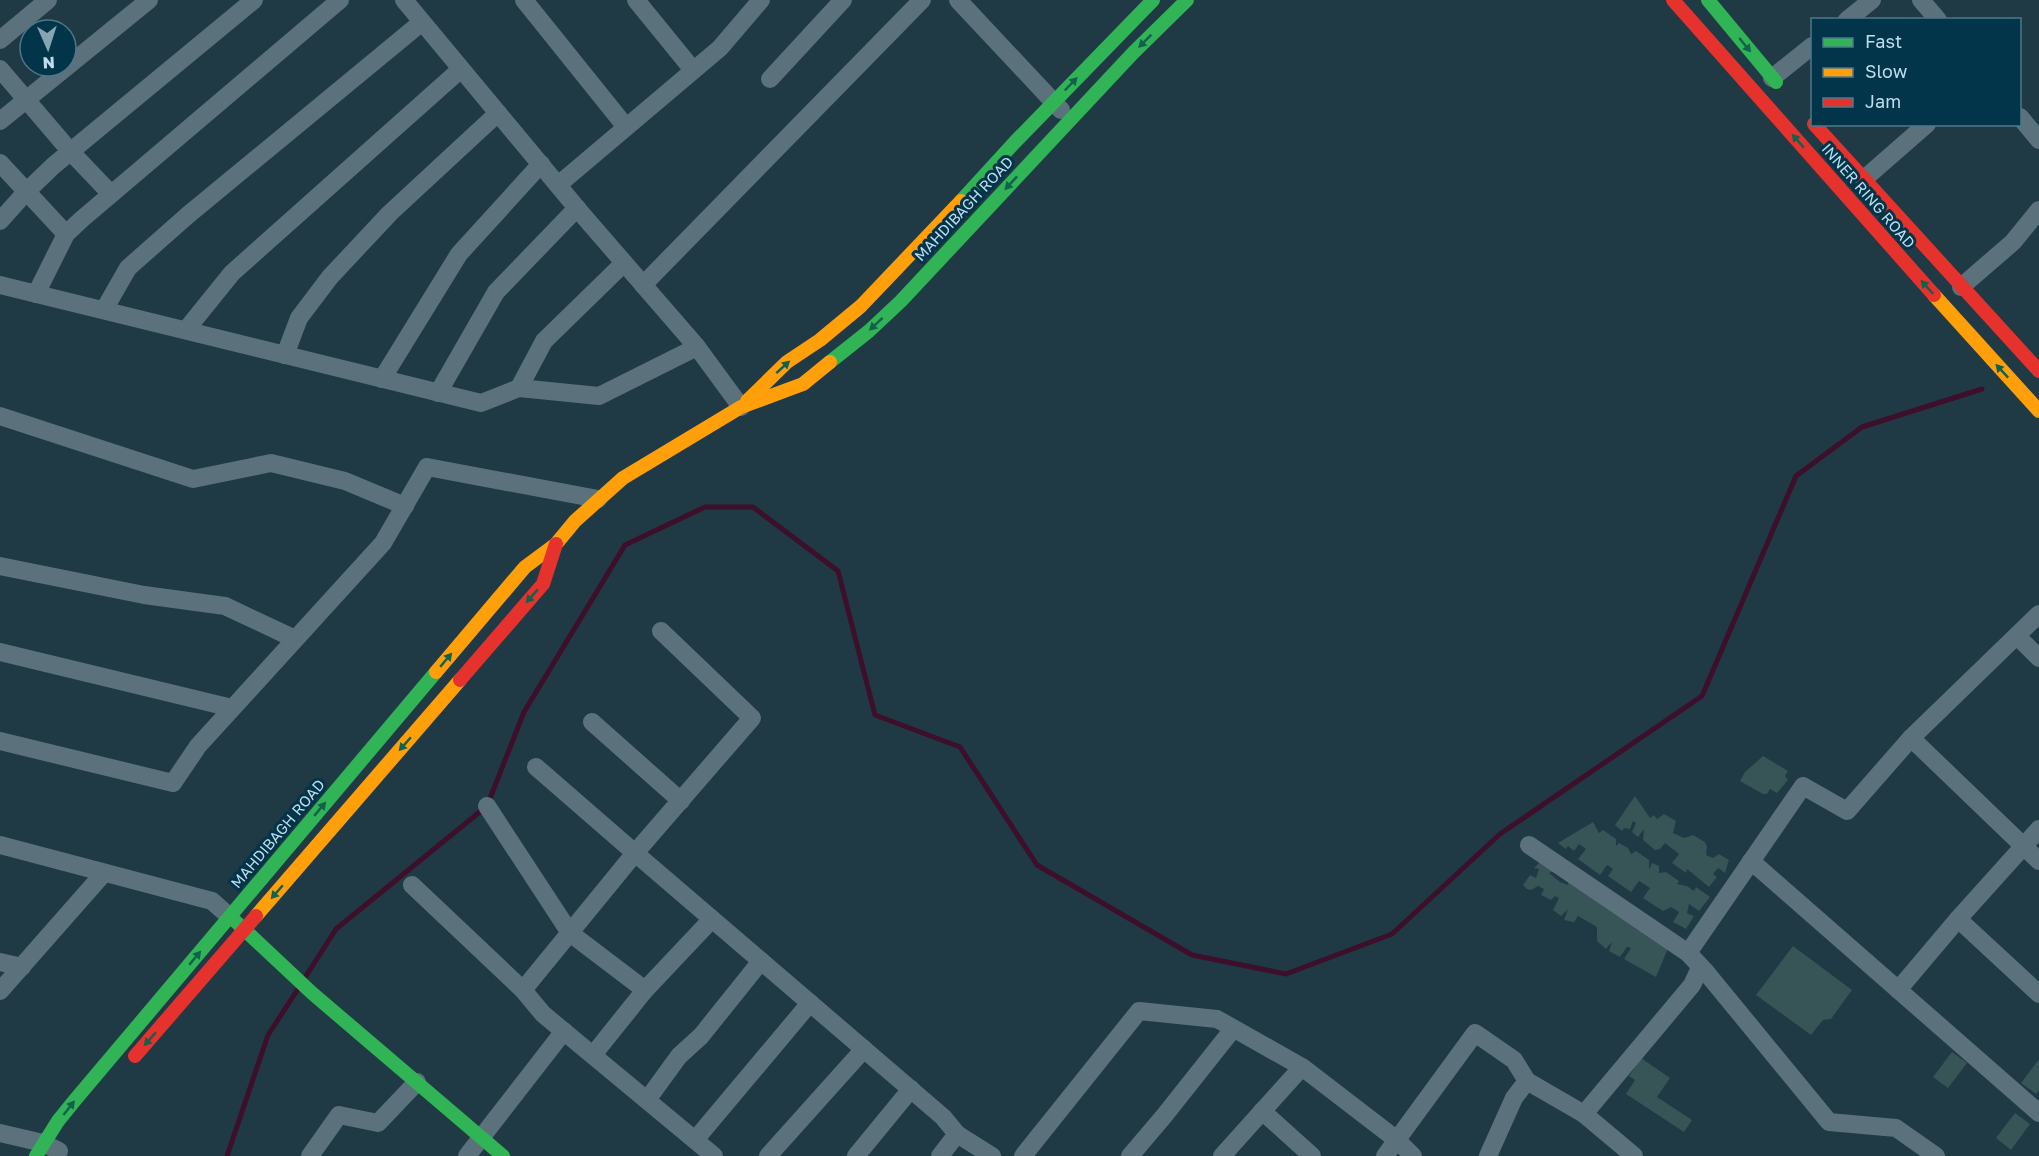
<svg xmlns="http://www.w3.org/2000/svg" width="2039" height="1156" font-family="'Golos Text',sans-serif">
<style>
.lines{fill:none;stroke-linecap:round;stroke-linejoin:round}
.stream{stroke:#3d0f2b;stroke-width:5}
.building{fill:#375457}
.street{stroke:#5b717c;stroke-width:18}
.fast{stroke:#30b455;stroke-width:14}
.slow{stroke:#ff9f0a;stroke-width:14}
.jam{stroke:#e5322d;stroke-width:14}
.oneway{fill:#12614d}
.labels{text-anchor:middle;stroke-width:6;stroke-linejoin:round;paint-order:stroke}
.street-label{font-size:15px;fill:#bfdded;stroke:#023549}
</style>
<rect width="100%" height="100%" fill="#1f3945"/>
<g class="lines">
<!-- stream -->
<g class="stream">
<path d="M306 976 336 929 487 806 524 712 625 545 705 507H753L838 571 875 715 960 747 1037 865 1192 955 1286 974 1392 934 1500 834 1702 696 1796 476 1862 427 1982 389"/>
<path d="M227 1156 268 1035 298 989"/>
</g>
</g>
<!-- building -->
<g class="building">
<path d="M1763 756 1788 771 1785 776 1788 780 1777 793 1770 789 1767 794H1763L1740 781 1745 772Z"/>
<path d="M1635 796 1650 818 1654 815 1657 819 1664 814 1676 821 1673 833 1684 838 1693 835 1705 842 1707 847 1706 855 1713 858 1719 854 1729 860 1725 873 1718 868 1713 874 1717 877 1709 887 1687 869 1686 873 1672 863 1679 854 1665 843 1660 849 1655 850 1643 840 1644 829 1638 837 1632 832 1636 823 1633 821 1630 829 1624 828 1622 831 1615 825Z"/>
<path d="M1593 822 1599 833 1603 830 1616 839V846L1619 843 1628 848 1631 854 1636 851 1649 860V870L1652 863 1659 866V873L1666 872 1679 881 1677 884 1687 886 1694 891 1696 887 1710 897 1699 911 1689 904 1687 913 1694 916 1686 929 1673 922 1679 912 1671 907 1663 911 1643 898 1650 888 1639 881 1631 892 1608 876 1613 869 1607 865 1600 875 1578 859 1586 849 1579 844 1574 851 1568 846 1566 849 1558 843Z"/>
<path d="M1541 861 1553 871 1549 873 1560 882 1568 885V881L1669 946 1656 977 1624 959 1631 948 1627 947 1620 957 1609 951 1612 942 1606 949 1597 941V927L1578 916 1574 922 1564 920 1568 909 1561 916 1553 910 1559 898 1555 896 1551 900 1541 895 1544 889 1538 886 1531 890 1527 889 1523 885 1530 875 1536 878 1539 869 1534 868Z"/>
<path d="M1793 946 1852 990 1831 1019 1823 1020 1811 1035 1756 995Z"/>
<path d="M1952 1052 1967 1063 1948 1088 1933 1077Z"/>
<path d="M1641 1058 1670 1078 1657 1097 1692 1120 1684 1132 1626 1094 1635 1080 1629 1076Z"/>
<path d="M2039 1059V1091L2036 1094 2021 1083Z"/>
<path d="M2015 1113 2030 1124 2011 1150 1996 1138Z"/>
</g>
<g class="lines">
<!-- street -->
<g class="street">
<path d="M404 0 581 213 697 347 741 407"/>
<path d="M524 0 626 127"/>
<path d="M636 0 693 70"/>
<path d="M958 0 1061 110"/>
<path d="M1921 0 1938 20"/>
<path d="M1847 20 1872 0"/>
<path d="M0 40 48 0"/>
<path d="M0 69 70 151 111 194"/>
<path d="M1772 78 1812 46"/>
<path d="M770 79 843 0"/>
<path d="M2020 117 2039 140"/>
<path d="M0 121 149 0"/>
<path d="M0 163 66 234"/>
<path d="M1864 179 1927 124"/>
<path d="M558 185 720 48 761 0"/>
<path d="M0 221 26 192 53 166 254 0"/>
<path d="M0 285 481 403 519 388 599 396 697 347"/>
<path d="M643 285 922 0"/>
<path d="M1961 287 2013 242 2039 210"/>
<path d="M36 294 66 234 82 219 340 0"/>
<path d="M104 310 128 268 188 215 422 22"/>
<path d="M186 330 232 273 461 69"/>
<path d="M285 355 299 318 330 277 390 213 498 113"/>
<path d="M382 379 459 254 541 164"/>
<path d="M519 388 544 341 624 263"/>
<path d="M438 393 496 292 577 208"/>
<path d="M0 416 193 479 271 463 345 481 405 506"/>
<path d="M0 566 144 595 225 606 295 639"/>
<path d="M2017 636 2039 658"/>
<path d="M0 652 232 708"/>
<path d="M592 722 681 801"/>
<path d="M1911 738 2039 861"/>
<path d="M0 741 173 783 198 746 383 543 427 467 598 499"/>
<path d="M536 767 635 853 752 718 661 631"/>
<path d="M487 806 570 933 645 990"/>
<path d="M0 845 212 901 230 917"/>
<path d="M1529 845 1688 953 1705 971 1829 1122 1896 1128 1936 1156"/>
<path d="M1751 861 2039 1113"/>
<path d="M412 885 523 990"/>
<path d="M1958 919 2039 994"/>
<path d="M1688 953 1803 786 1847 811 1911 738 2039 614"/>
<path d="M0 962 22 967"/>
<path d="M1898 990 1958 919 2039 829"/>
<path d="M0 991 104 873"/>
<path d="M593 1055 645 990 712 919"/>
<path d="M647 1100 679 1056 701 1036 761 961"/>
<path d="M1262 1111 1312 1156"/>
<path d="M1584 1114 1692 985 1698 972 1705 971"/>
<path d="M0 1133 43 1143 59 1151"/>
<path d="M957 1134 992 1156"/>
<path d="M695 1140 810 1003"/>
<path d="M310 1156 339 1115 378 1123 417 1082"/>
<path d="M467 1156 564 1031"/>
<path d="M714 1156 543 1014 523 990 635 853 943 1117 957 1134 940 1156"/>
<path d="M768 1156 864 1049"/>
<path d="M856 1156 911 1089"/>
<path d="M1023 1156 1139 1011 1217 1019 1302 1067"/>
<path d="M1130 1156 1164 1116 1233 1029"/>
<path d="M1222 1156 1302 1067 1397 1140 1413 1156"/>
<path d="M1385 1156 1475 1033 1514 1060 1527 1081 1584 1114 1634 1156"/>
<path d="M1488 1156 1514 1098 1527 1081"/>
</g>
<!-- fast -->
<g class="fast">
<path d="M1708 0 1776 82"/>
<path d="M961 201 1015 142 1153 0"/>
<path d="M830 362 869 331 901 301 1133 53 1187 0"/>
<path d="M233 919 312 993 503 1156"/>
<path d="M36 1156 58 1121 75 1100 436 672"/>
</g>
<!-- slow -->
<g class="slow">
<path d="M1934 295 2039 411"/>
<path d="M747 401 787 362 820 340 861 306 961 201"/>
<path d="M436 672 525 567 556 544 575 521 623 478 741 407 803 384 830 362"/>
<path d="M256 916 460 680"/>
</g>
<!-- jam -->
<g class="jam">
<path d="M1673 0 1934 295"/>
<path d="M1814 124 2039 371"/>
<path d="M460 680 543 584 556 544"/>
<path d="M135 1056 256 916"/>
</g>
</g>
<!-- one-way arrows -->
<defs><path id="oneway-solid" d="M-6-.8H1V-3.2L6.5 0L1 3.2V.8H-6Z" transform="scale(1.5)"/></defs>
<g class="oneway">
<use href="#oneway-solid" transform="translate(1145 41) rotate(135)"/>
<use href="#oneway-solid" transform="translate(1745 45) rotate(51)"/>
<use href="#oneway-solid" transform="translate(1071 84) rotate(-46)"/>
<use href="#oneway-solid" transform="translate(1798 141) rotate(-131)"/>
<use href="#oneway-solid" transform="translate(1011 183) rotate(133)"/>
<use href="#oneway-solid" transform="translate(1927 287) rotate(-132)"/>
<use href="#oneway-solid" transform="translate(876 324) rotate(137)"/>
<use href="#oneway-solid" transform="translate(783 367) rotate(-42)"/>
<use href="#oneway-solid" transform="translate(2002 371) rotate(-133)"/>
<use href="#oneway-solid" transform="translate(532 596) rotate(131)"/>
<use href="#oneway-solid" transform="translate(446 660) rotate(-50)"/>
<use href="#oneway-solid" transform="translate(405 744) rotate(131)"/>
<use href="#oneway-solid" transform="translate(320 809) rotate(-50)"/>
<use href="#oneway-solid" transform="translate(277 892) rotate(131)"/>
<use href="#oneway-solid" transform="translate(195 958) rotate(-50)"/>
<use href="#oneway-solid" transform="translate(150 1039) rotate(131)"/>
<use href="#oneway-solid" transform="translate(69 1108) rotate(-52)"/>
</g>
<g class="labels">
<!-- street labels -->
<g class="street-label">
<text transform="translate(1868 196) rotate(49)" y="5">INNER RING ROAD</text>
<text transform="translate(964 209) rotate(-47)" y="5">MAHDIBAGH ROAD</text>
<text transform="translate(278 834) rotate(-50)" y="5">MAHDIBAGH ROAD</text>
</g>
</g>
<!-- legend -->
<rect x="1811" y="18" width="210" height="108" fill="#023549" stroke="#4e788b" stroke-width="1.5"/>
<rect x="1823" y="38" width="30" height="9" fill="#30b455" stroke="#4e788b" stroke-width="1.5"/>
<text x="1865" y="48" font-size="18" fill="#bfdded">Fast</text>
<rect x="1823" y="68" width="30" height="9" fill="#ff9f0a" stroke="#4e788b" stroke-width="1.5"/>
<text x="1865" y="78" font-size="18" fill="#bfdded">Slow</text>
<rect x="1823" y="98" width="30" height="9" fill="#e5322d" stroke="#4e788b" stroke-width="1.5"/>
<text x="1865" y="108" font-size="18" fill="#bfdded">Jam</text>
<!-- north arrow -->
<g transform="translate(48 48) rotate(177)"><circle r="28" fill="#023549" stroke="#4e788b" stroke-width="1.5"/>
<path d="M0-4.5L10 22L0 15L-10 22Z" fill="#87a4b2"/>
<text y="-9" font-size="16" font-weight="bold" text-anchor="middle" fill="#bfdded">N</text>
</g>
</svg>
